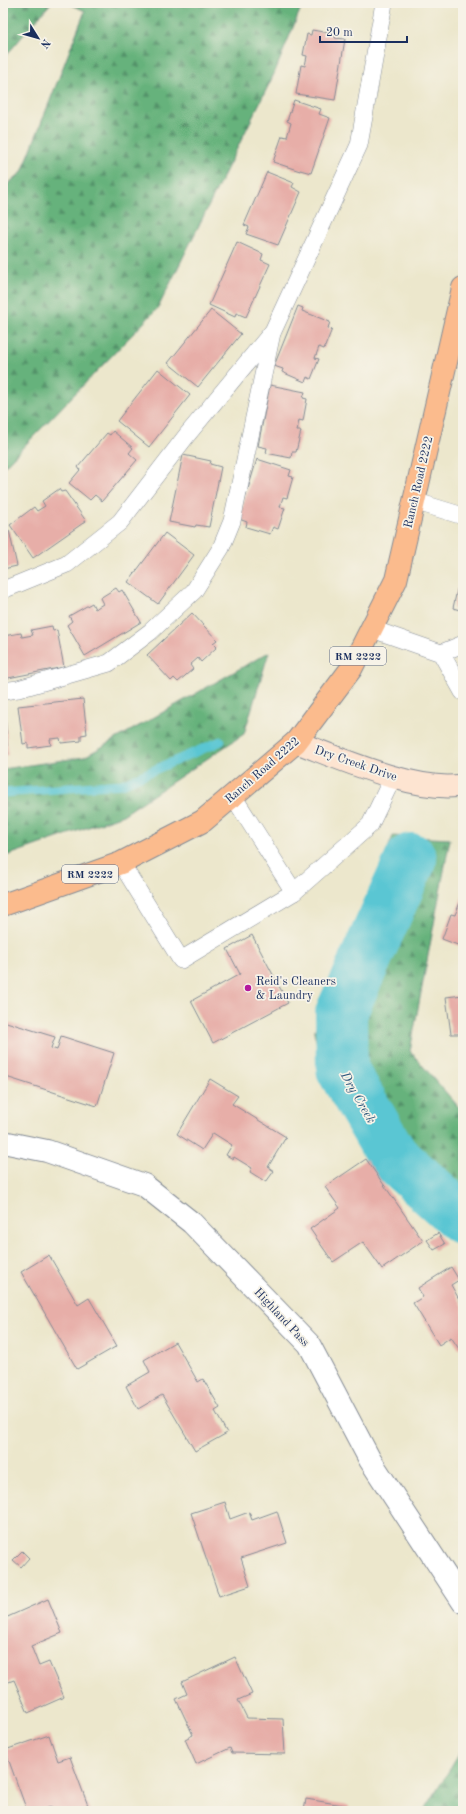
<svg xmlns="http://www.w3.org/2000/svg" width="466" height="1814" font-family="'Old Standard TT',serif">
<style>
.forest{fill:url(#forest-firs);stroke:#40706d}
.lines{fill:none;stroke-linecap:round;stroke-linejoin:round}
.stream{stroke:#5ac6d3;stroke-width:9}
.river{stroke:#5ac6d3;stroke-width:52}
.building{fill:#e7aea8}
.lane-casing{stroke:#848b95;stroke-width:18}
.street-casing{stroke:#848b95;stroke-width:24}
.secondary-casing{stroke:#848b95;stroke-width:24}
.primary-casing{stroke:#848b95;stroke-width:24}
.lane{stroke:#fff;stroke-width:17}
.street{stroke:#fff;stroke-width:22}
.secondary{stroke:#fde4d1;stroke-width:22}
.primary{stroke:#fbbb8d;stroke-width:22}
.poi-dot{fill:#b5179e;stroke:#f7f3e8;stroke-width:1.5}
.labels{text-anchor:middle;stroke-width:3.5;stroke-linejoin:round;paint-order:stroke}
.shield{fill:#f7f3e8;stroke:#5d6a87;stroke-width:1}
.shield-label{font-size:11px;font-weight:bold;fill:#1b2f5e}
.street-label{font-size:12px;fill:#1b2f5e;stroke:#f7f3e8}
.poi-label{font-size:12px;fill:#1b2f5e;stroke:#f7f3e8;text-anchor:start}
.water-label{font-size:13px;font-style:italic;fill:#2b557b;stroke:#f7f3e8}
</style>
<defs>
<pattern id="forest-firs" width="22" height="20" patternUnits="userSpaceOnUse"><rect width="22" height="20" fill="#66b27c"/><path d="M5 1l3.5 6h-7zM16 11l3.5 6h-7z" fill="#539169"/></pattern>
</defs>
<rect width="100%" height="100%" fill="#f7f3e8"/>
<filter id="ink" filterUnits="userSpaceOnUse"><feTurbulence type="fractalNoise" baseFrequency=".025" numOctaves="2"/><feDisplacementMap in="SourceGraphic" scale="8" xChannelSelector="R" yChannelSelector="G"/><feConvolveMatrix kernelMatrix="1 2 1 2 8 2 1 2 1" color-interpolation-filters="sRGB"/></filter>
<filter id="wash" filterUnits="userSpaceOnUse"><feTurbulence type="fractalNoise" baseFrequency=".012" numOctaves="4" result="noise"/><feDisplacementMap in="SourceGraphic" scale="16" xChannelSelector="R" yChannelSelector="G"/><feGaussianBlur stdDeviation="0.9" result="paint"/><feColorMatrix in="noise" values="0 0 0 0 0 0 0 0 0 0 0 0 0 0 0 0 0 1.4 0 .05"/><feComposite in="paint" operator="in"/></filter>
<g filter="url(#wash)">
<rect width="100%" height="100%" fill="#ece7cc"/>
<!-- forest -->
<g class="forest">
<path d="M3 3H51L3 59Z"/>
<path d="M68 3H303L274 74 158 308 3 468V188L22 172 85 11Z"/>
<path d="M269 652 244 734 123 815 3 857V769L84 757Z"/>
<path d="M393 836 450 839 410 1051 463 1112V1238L372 1152 331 1101 314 1032Z"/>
<path d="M463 1748V1811H424Z"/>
</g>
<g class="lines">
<!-- stream -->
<path class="stream" d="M3 793 122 784 221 741"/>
<!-- river -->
<path class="river" d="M411 859 341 1013 342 1069 393 1157 463 1219"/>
</g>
<g id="blocks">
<!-- building -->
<g class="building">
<path d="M312 30 335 34V38L345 39 335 100 296 94 301 65 305 66 307 56 303 55 307 34 311 35Z"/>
<path d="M294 100 321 109 319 114 330 118 311 173 300 170V171L273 162 282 136 287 137 291 123 287 121Z"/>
<path d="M267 172 294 183 292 187 301 192 278 245 246 234 249 227 244 225Z"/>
<path d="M237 242 263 254 261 260 270 264 246 317 236 313 235 317 209 305Z"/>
<path d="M298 306 303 308 302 311 330 322 328 328 332 329 324 349 319 347 315 358 319 359 311 379 307 377 305 382 282 372 283 369 274 366Z"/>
<path d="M211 310 241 334 198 387 168 363Z"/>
<path d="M158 369 190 395 149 447 117 421Z"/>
<path d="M270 385 305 392 303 398 307 399 303 421 299 420 297 431H301L296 452H292L291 458 266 453 267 448 258 446Z"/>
<path d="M113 431 133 448 129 453 137 460 102 501 95 495 90 500 69 483 80 470 78 467 107 433 110 435Z"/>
<path d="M183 455 211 461 210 464 221 467 209 527 196 525 195 527 169 522Z"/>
<path d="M257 459 291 470 289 476 293 477 287 498 283 497 280 507 285 508 278 529 273 527 270 534 246 527 247 522 239 519Z"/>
<path d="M59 489 61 492 65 491 86 521 33 558 10 525 34 507 37 511 45 506 42 501Z"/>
<path d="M9 530 17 566 3 569V531Z"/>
<path d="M165 533 194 555 158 604 128 582Z"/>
<path d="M462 568H463V611L453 608Z"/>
<path d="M116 588 119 592 122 590 141 622 85 656 67 625 72 621 69 616 92 603 95 609 103 604 100 598Z"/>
<path d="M192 613 217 640 213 643 217 647 201 662 198 658 190 665 193 669 178 682 174 678 171 681 147 655Z"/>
<path d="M52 626 53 631 57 630 64 667 3 679V636L21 633 22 637 33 635 31 630Z"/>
<path d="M83 699 87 734 81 735V741L61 743 60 738 50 739 51 745 28 748V743L23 744 18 706Z"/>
<path d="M5 714 8 755H3V715Z"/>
<path d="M463 895V947L442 939 451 914 455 915Z"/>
<path d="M252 935 288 1003 213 1043 191 1001 240 974 227 949Z"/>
<path d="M463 995V1034H451L446 997Z"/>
<path d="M3 1021 55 1037 51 1048 57 1050 61 1036 114 1053 97 1106 3 1076Z"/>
<path d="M210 1079 238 1096 232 1104 286 1137 268 1167 274 1171 266 1182 250 1172 252 1168 234 1157 233 1159 226 1155 232 1145 213 1133 202 1150 177 1134Z"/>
<path d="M366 1159 423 1241 382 1269 363 1242 333 1262 310 1229 340 1208 325 1187Z"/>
<path d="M438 1233 445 1244 434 1250 427 1240Z"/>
<path d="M49 1255 78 1305 89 1298 117 1346 77 1369 21 1272Z"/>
<path d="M451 1267 459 1280 451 1285 463 1306V1346L459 1349 451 1337 439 1345 413 1303 423 1297 418 1288Z"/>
<path d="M175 1342 198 1382 203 1379 220 1408 215 1411 227 1433 195 1451 162 1395 138 1409 126 1386 150 1372 144 1360Z"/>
<path d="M225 1502 230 1519 249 1512 252 1520 277 1511 287 1543 241 1558 250 1586 219 1596 191 1513Z"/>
<path d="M22 1551 29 1558 21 1567 13 1560Z"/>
<path d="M48 1599 62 1633 31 1646 39 1666 49 1662 64 1697 28 1713 14 1680 3 1684V1619Z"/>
<path d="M235 1657 252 1694 238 1700 247 1718 283 1719 285 1754 232 1753 230 1748 196 1764 185 1739 193 1735 176 1699 187 1694 182 1682Z"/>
<path d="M49 1735 58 1761 70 1757 90 1811H52L51 1807 39 1811H27L5 1750Z"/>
<path d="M306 1799 349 1806V1811H304Z"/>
</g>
</g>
</g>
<g filter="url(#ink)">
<use href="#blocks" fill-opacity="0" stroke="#848b95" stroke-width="1"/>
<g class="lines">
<defs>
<g id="lane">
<path d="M414 501 463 516"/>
<path d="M3 590 67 564 120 522 187 435 273 331 359 145 384 3"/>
<path d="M372 629 441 653 463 692"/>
<path d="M441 653 463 644"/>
<path d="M3 691 18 689 109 663 150 632 194 591 221 548 232 521 272 333"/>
<path d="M121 863 181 960 294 892 233 796"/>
<path d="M294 892 370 825 393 777"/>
</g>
<path id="street" d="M3 1142 47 1151 144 1185 192 1223 309 1344 370 1460 463 1602"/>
<path id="secondary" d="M296 742C339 758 419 794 463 785"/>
<path id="primary" d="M3 905 121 863 203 821 296 742 351 669 396 580 463 288"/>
</defs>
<!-- lane casing -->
<use href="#lane" class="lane-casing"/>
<!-- street casing -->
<use href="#street" class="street-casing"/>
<!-- secondary casing -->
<use href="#secondary" class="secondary-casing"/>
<!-- primary casing -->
<use href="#primary" class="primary-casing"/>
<!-- lane -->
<use href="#lane" class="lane"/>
<!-- street -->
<use href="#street" class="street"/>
<!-- secondary -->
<use href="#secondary" class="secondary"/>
<!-- primary -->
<use href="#primary" class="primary"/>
</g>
</g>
<!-- markers -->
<circle class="poi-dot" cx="248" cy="988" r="4"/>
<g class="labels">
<!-- shield labels -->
<g class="shield">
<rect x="330" y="647" width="56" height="18" rx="3"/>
<rect x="62" y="865" width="56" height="18" rx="3"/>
</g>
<g class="shield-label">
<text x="358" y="660">RM 2222</text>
<text x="90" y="878">RM 2222</text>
</g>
<!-- street labels -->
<g class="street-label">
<text transform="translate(418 482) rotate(-77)" y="4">Ranch Road 2222</text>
<text transform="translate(356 763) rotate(19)" y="4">Dry Creek Drive</text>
<text transform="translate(262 770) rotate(-41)" y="4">Ranch Road 2222</text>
<text transform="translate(282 1317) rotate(47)" y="4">Highland Pass</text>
</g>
<!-- poi labels -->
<g class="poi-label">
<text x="256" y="985">Reid's Cleaners<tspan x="256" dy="14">&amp; Laundry</tspan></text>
</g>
<!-- water labels -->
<g class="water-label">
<text transform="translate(359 1097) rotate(60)" y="5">Dry Creek</text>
</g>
</g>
<!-- margin -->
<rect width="466" height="1814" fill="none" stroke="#f7f3e8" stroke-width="16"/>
<!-- north arrow -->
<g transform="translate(38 38) rotate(127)" stroke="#f7f3e8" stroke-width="3" paint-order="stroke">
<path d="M0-3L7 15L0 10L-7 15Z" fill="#1b2f5e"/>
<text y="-6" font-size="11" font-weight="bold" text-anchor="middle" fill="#1b2f5e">N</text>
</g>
<!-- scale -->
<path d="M320 36v6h87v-6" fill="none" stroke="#1b2f5e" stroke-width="2"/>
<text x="326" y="36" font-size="12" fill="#1b2f5e" stroke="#f7f3e8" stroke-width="3" paint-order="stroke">20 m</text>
</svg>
